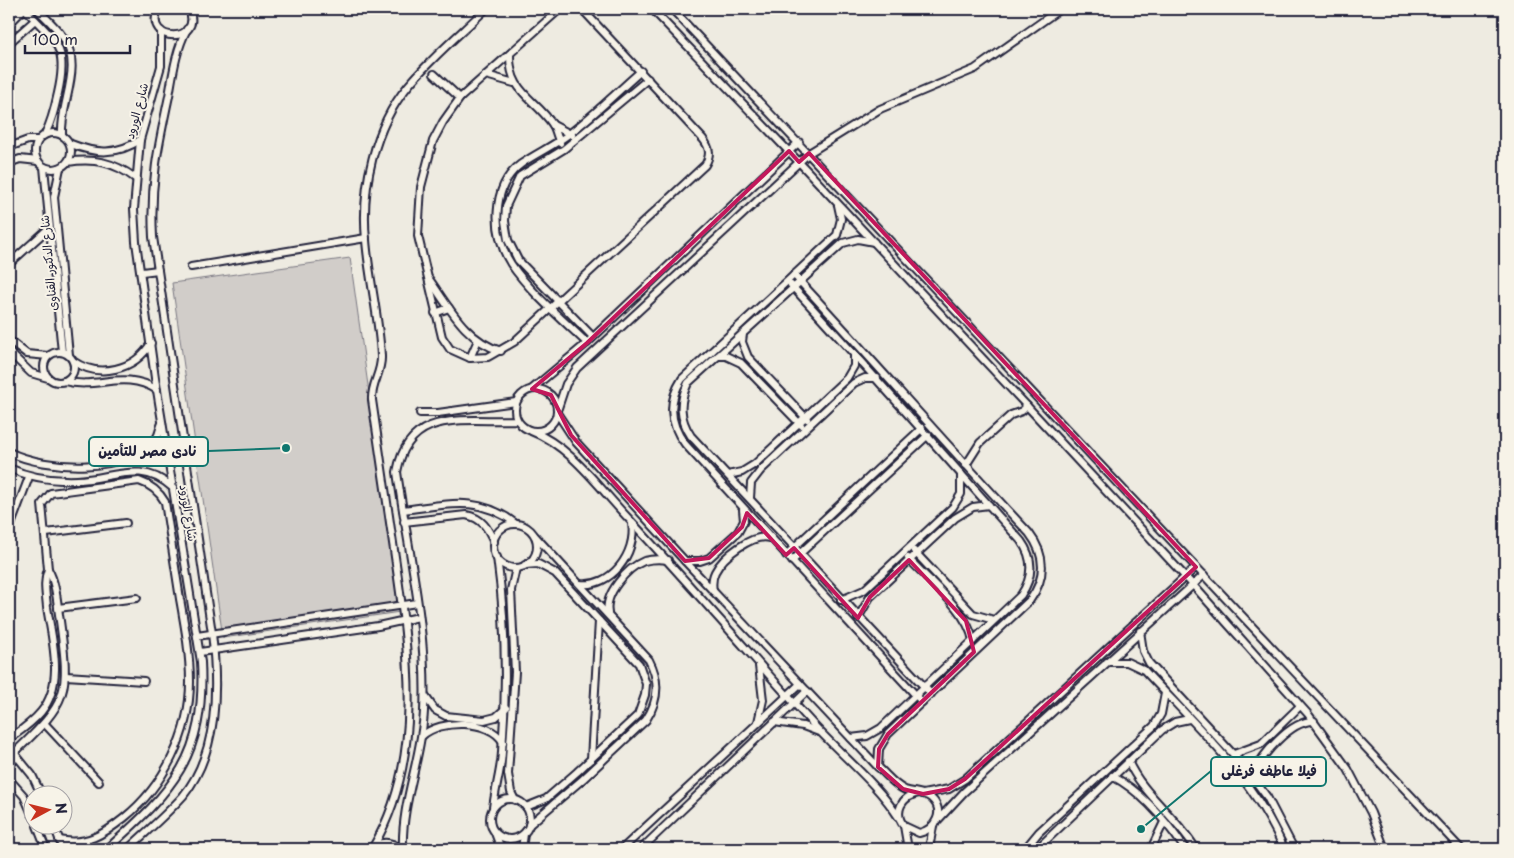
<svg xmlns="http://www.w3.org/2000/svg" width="1514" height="858" font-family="'Playpen Sans','Playpen Sans Arabic',sans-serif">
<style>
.green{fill:#d1cdc9;stroke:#7a7882}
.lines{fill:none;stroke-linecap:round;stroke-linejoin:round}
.street-casing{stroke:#22223b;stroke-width:10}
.street{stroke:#f7f3e8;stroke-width:6}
.marked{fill:none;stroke:#c2185b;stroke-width:4;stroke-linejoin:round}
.labels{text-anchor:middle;stroke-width:4;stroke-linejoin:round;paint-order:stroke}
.street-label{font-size:12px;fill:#22223b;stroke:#f7f3e8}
.leader{fill:none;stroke:#0f766e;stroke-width:2}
.callout-dot{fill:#0f766e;stroke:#f7f3e8;stroke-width:2}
.callout{fill:#f7f3e8;stroke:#0f766e;stroke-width:2}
.callout-label{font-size:14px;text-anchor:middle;font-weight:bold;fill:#22223b}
</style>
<rect width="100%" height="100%" fill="#eeebe1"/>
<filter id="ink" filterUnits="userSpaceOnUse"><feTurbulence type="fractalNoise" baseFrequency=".02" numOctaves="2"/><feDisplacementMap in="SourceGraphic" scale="10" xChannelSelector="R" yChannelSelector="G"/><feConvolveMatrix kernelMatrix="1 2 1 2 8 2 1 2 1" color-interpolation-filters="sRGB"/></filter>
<g filter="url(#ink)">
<!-- green -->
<path class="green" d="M350 258 400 612 223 638 172 283Z"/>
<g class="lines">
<defs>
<g id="street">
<path d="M25 9C55 42 69 45 58 93 55 107 52 121 45 134"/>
<path d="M37 9C46 18 56 27 63 37 84 67 60 102 62 135"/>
<path d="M158 9C143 44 204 44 189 9"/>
<path d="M560 9 460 98 443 122 433 141 421 187 418 236 442 337 450 349 470 358 488 357 514 342 705 165C711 155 710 148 703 139L582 9"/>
<path d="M652 9 799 162 1027 406 1193 585 1308 714 1348 769 1371 813 1385 849"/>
<path d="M672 9 1461 849"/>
<path d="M9 24 24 9"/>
<path d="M9 43 35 20"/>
<path d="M510 54C509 93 534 97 553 125 556 130 557 137 560 143"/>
<path d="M434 74 460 98"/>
<path d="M486 75 514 83"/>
<path d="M553 125 572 135"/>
<circle cx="53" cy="151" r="18"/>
<path d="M71 144C96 154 117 155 140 140"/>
<path d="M9 147 28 140H38"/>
<path d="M68 162C94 158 114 162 135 178"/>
<path d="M9 163 20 159 38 161"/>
<path d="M44 167 62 352"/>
<path d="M60 168 54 197 69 355"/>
<path d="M838 205 841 219 837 235 682 379C668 401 669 423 685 444L922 702"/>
<path d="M874 242 858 239 843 243 688 383C679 402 679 418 691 436L931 694"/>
<path d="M9 264 49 228"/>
<path d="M191 267 366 238"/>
<path d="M142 272 158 270"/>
<path d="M794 275C873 360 949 448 1029 533 1046 555 1046 578 1030 600L888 734 879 749 878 767"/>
<path d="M429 279C449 307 466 341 501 351"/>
<path d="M791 285C869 369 944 456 1021 541 1034 559 1033 577 1021 595L881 728 867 736 851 738"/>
<path d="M435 313 449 308"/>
<path d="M743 334 742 342 748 357 807 419"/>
<path d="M593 337 518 260 508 240 505 221 506 206 520 176 564 149 648 79"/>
<path d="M9 340 27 354 48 356"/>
<path d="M587 343C563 320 529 291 511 264 492 235 491 186 521 164 537 153 555 145 569 134 594 115 617 92 641 71"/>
<circle cx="59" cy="367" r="15"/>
<path d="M9 352 31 373 48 378"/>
<path d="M718 356H726L741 363 801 425"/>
<path d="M470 358 478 340"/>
<path d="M73 361C99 379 135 370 151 343"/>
<path d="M64 381C98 390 124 369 157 390"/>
<circle cx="536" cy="410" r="21"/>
<path d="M532 389 587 343 799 142"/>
<path d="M558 408 566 384 577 368 809 153 880 109 975 69 1060 9"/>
<path d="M420 413H438L516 402"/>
<path d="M557 413 576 442 685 561 878 767C887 775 894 785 905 790 914 793 924 792 931 798 946 811 935 830 919 833L904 826C893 812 902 796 919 793"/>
<path d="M531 431C571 446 600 489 629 519 691 586 751 655 812 723 840 754 877 783 899 818"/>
<path d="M9 452C44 470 132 475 157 437 159 434 160 427 162 423"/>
<path d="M966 465 980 443 1011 415 1022 411 1027 406"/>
<path d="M9 468C31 478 52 481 77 480 113 479 141 459 173 488"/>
<path d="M728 475 742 472 755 464 847 378 854 366V353"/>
<path d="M750 498 751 483 761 470 854 383 865 378H877"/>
<path d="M403 510C446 505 478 494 516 524"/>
<path d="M404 522 466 515C482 518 488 528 494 542"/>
<circle cx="515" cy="546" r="22"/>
<path d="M9 530 29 477"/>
<path d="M46 533 126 523"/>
<path d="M914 551 973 614 994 620"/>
<path d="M786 555 922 428"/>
<path d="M908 558C929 581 968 611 973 641"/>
<path d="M685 561H700L709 558 738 532 744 521 743 510"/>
<path d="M792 561 928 435"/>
<path d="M525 565 538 564 555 573 639 664 646 684 645 695 638 715 577 772 546 799 526 807"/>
<path d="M580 584C611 588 637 553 632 524"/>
<path d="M713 591C712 585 712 578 715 572 723 556 753 533 770 538"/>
<path d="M841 600 864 590 953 507 961 494V474"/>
<path d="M58 608 137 598"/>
<path d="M608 613C604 594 627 568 644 561 652 559 660 559 668 560"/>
<path d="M858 618 870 597 955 518 973 507 989 505"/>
<path d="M1140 631 1143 651 1149 663 1244 766 1267 797 1294 849"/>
<path d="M197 636 417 603"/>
<path d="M200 652 378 626 419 617"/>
<path d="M1107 662H1127L1144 670C1195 725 1255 778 1284 849"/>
<path d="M66 676 144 681"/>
<path d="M425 696 435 710 446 716 484 720 496 717 506 708"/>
<path d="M758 722 763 700 759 666"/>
<path d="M774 722 803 726 819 732"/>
<path d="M45 724 99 782"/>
<path d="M422 736C440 719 490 719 503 742"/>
<path d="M9 739C20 731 32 723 41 712 65 683 52 640 47 607 46 594 43 582 48 569L42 504 51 493 139 481C151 485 159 491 165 502 170 534 175 567 180 599 185 627 190 654 190 682 190 733 164 786 124 818 104 834 86 846 59 840"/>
<path d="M9 745 15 752 16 756 9 768"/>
<path d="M15 752C69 701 70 694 60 621 57 604 57 585 48 569"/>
<path d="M15 754 32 775 42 796"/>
<path d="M1234 754 1261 744 1300 706"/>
<path d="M591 759 599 621"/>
<path d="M1128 761C1143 795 1177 817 1196 849"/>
<path d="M1112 776C1141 791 1167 822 1185 849"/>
<path d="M1253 776C1260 756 1291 720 1314 721"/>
<path d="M9 779 24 796 32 814"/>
<path d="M923 794 949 789 965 779 1196 567"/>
<circle cx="510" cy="819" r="20"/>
<path d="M515 800 511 792 508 774 515 672 511 590 516 568"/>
<path d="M493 808C495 789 501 771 502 752 507 686 506 622 497 557"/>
<path d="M937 821 964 792 1204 575"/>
<path d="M529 825 583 779 646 720C659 700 660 681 649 660L535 536"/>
<path d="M37 826 46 849"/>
<path d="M54 826 63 849"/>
<path d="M904 826 908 849"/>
<path d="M495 833 501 849"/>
<path d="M373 847C426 757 408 647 394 550 387 500 379 450 372 400 371 384 382 372 381 356 379 317 369 279 366 240 361 188 374 127 408 86 431 58 460 34 486 9"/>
<path d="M107 849C173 790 206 757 201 662L155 378 136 242 134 209 140 140 161 66V31"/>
<path d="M128 849C146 832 166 815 183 796 219 752 218 686 212 633L153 237C150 184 158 147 169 96 173 73 176 50 187 29"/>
<path d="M369 849C380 841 391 841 401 849"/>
<path d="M403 849C401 802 422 758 424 711 428 631 408 550 397 472 409 406 468 423 517 420"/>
<path d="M522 849 524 834"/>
<path d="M622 849 800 684"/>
<path d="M641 849 807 691"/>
<path d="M929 849 933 826"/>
<path d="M1025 849 1039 832 1154 726 1161 714 1165 693"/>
<path d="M1037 849 1162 730 1175 722 1189 719"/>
<path d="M1151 849 1164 822"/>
</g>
</defs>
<!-- street casing -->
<use href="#street" class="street-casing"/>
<!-- street -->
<use href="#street" class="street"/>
</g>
</g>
<!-- marked area -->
<path class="marked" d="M789 151 799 162 809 153 1196 567 965 779 949 789 923 794 903 789 878 767 879 749 888 734 974 652 966 621 909 560 870 597 858 618 794 548 786 555 747 513 742 527 709 558 685 561 571 435 551 395 532 389 587 343Z"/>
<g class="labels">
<!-- street labels -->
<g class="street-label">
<text transform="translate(137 111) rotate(-75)" y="4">شارع الورود</text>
<text transform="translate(49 263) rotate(-95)" y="4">شارع الدكتور القناوى</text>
<text transform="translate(188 513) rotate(81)" y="4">شارع الورود</text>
</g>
</g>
<!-- callouts -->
<path class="leader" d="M286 448L208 451M1141 829L1211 771"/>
<g class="callout-dot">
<circle cx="286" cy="448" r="5"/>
<circle cx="1141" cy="829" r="5"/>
</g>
<g class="callout">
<rect x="89" y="437" width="119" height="29" rx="5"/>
<rect x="1211" y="757" width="115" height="29" rx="5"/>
</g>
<g class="callout-label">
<text x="148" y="456">نادى مصر للتأمين</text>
<text x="1269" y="776">فيلا عاطف فرغلى</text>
</g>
<!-- margin -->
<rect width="1514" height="858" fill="none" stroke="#f7f3e8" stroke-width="30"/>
<rect x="15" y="15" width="1484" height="828" fill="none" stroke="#22223b" stroke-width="2" filter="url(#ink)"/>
<!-- north arrow -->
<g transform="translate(48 810) rotate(83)"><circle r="24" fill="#f7f3e8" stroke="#a29fa3"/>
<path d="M0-4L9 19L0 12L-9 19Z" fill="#c8321e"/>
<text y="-8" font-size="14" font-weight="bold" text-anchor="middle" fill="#22223b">N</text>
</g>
<!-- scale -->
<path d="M25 45v8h105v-8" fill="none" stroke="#22223b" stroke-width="2.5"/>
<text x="32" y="45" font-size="15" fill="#22223b" stroke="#f7f3e8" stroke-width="4" paint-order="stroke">100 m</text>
</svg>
